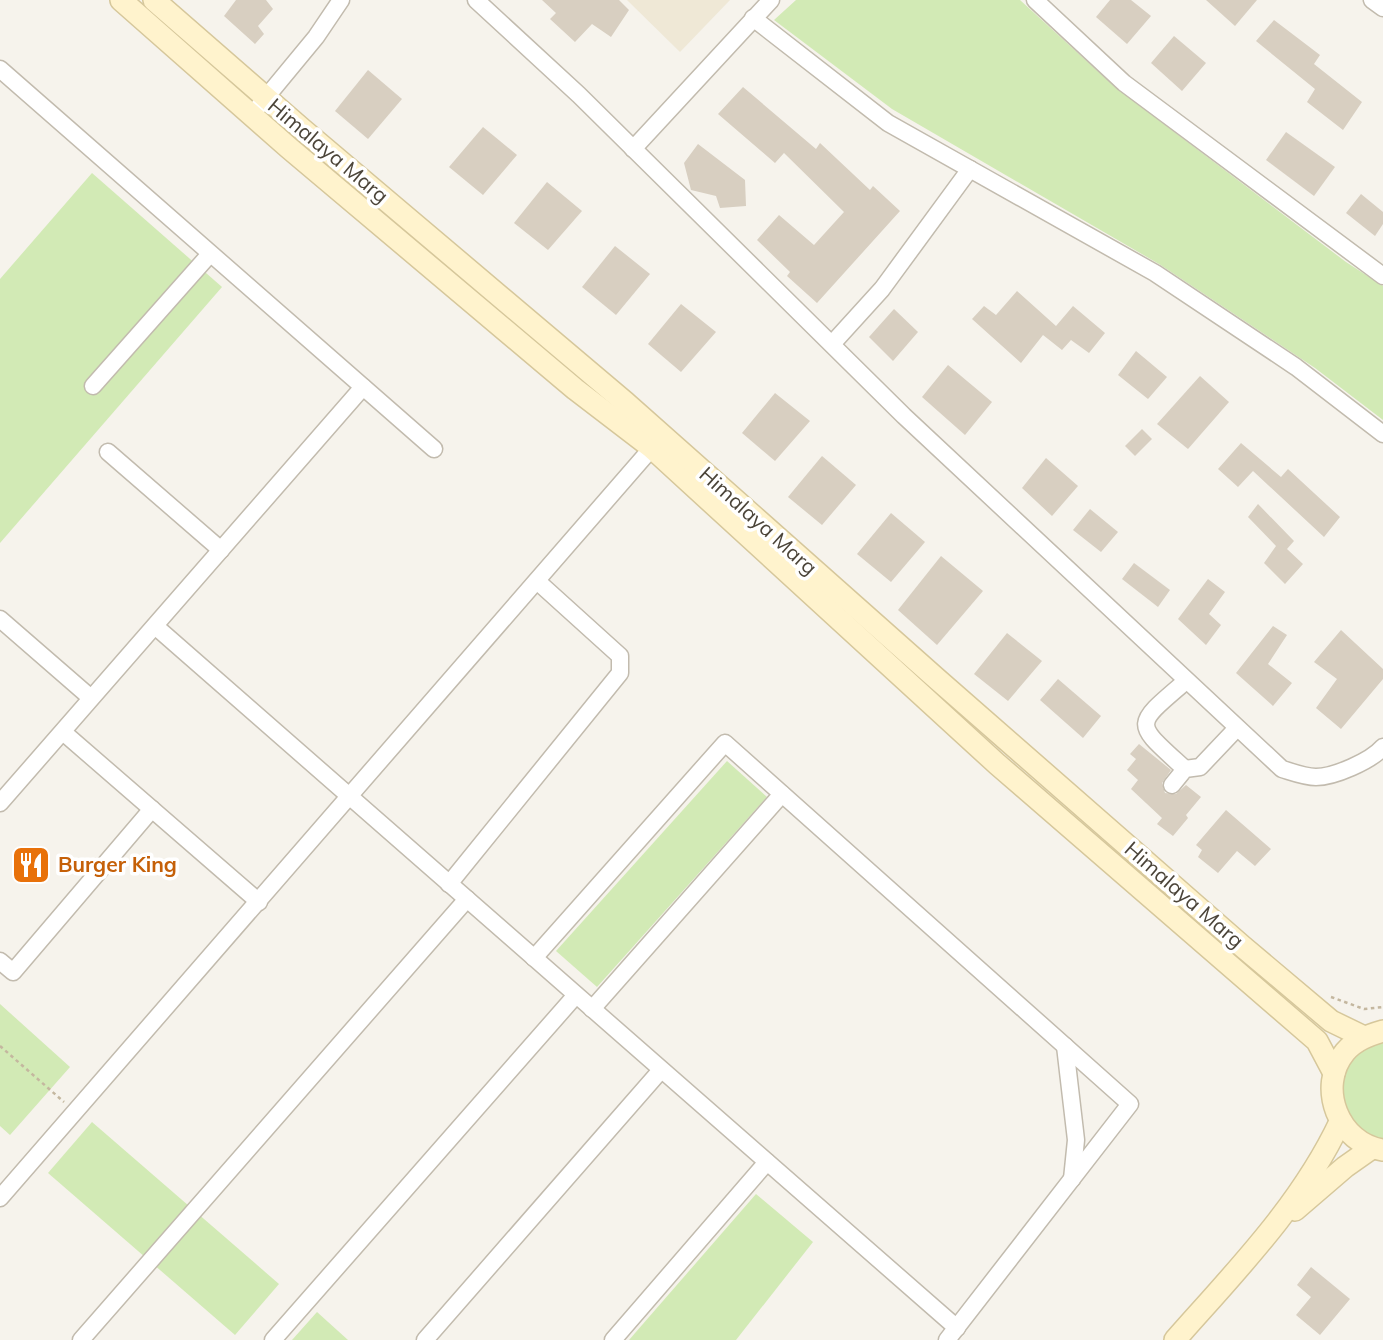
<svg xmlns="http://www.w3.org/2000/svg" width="1383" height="1340" font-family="Mulish,sans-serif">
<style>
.education{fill:#efe8d6}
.green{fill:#d2eab5}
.building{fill:#d8cfc1}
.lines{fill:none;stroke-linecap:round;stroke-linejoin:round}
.minor-casing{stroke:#c2bbae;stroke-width:19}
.secondary-casing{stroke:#d6c79b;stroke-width:24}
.path{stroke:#c4b79f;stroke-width:2.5;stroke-dasharray:3.5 3.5;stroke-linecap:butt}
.minor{stroke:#fff;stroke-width:16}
.secondary{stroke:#fff3cd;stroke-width:21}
.labels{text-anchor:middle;stroke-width:7;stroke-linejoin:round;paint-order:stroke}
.street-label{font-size:21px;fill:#4b4439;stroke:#fff}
.food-label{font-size:21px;font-weight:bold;fill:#c56008;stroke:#fff;text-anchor:start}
</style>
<rect width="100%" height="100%" fill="#f6f3ec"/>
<!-- education -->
<path class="education" d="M627 0H730L680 52Z"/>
<!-- green -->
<g class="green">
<path d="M796 0H1020L1115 87 1346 262 1383 286V420L1315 368 1159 264 892 109 774 20Z"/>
<path d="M92 173 222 287 0 543V279Z"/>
<path d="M727 761 767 797 597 987 556 951Z"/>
<path d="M0 1004 70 1067 10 1135 0 1126Z"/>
<path d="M1383 1042V1141C1375 1137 1364 1134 1358 1129 1325 1100 1344 1051 1383 1042Z"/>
<path d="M92 1122 279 1284 235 1335 48 1173Z"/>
<path d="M756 1194 813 1242 736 1340H629Z"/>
<path d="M317 1312 348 1340H292Z"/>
</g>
<!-- building -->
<g class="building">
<path d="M236 0H266L273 9 258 26 264 34 255 44 224 16Z"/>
<path d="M542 0H619L629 10 611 37 592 24 575 42 550 19 556 13Z"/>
<path d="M1110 0H1131L1151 16 1127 44 1096 17Z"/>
<path d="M1206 0H1257L1235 26Z"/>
<path d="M1274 20 1320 55 1314 64 1362 102 1343 130 1307 102 1315 89 1256 41Z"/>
<path d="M1174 36 1206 63 1182 91 1151 63Z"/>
<path d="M368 70 402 99 368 139 335 111Z"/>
<path d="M743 87 816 149 820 143 870 190 873 186 900 211 817 303 787 276 790 272 757 240 779 215 814 245 844 212 784 153 775 163 718 114Z"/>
<path d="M483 127 517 155 483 195 449 167Z"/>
<path d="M1286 132 1335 167 1314 196 1266 160Z"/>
<path d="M698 144 745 180 746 206 720 208 716 196 691 190 684 163Z"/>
<path d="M547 182 582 211 548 250 514 223Z"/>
<path d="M1361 194 1383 212V224L1375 236 1346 213Z"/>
<path d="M615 246 650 274 616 315 582 287Z"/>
<path d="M1017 291 1056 326 1073 306 1105 333 1089 353 1071 340 1062 350 1043 335 1021 363 972 319 984 306 996 315Z"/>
<path d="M681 304 716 332 681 372 648 344Z"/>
<path d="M894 309 918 332 893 361 869 337Z"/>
<path d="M1136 351 1167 377 1148 399 1118 375Z"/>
<path d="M948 365 992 402 965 435 922 397Z"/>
<path d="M1200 376 1229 402 1188 449 1157 424Z"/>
<path d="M775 393 810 421 775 461 742 433Z"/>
<path d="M1142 429 1152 439 1135 456 1125 446Z"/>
<path d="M1241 443 1281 477 1288 469 1340 517 1324 537 1253 471 1238 487 1218 469Z"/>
<path d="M822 456 856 485 822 525 788 497Z"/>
<path d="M1046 458 1078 486 1052 516 1022 488Z"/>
<path d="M1258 504 1294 541 1287 549 1303 564 1285 584 1264 563 1276 546 1248 517Z"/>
<path d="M1090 509 1118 532 1101 552 1073 530Z"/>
<path d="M891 513 925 542 891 582 857 554Z"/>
<path d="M941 556 983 591 937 645 898 610Z"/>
<path d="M1134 563 1170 590 1158 607 1122 579Z"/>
<path d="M1208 579 1225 592 1209 614 1221 625 1206 645 1178 619Z"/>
<path d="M1273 626 1287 635 1268 664 1292 683 1273 706 1236 673Z"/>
<path d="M1341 630 1383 669V679L1341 729 1316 708 1337 679 1314 662Z"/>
<path d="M1007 633 1042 661 1008 701 974 674Z"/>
<path d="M1058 679 1101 716 1083 738 1040 700Z"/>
<path d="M1139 744 1171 770 1162 783 1165 793 1176 794 1186 785 1201 797 1186 815 1188 818 1173 836 1157 824 1162 818 1131 789 1138 780 1127 770 1136 759 1130 754Z"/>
<path d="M1226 810 1271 849 1255 866 1237 851 1218 873 1198 857 1202 850 1196 845Z"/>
<path d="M1311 1267 1350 1299 1320 1335 1296 1315 1311 1297 1297 1285Z"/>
</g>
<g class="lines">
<defs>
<g id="minor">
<path d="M476 0 579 95 904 416 1282 769C1292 772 1305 777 1316 777 1334 777 1371 761 1383 747"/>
<path d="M1035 0 1124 83 1383 276"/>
<path d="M1372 0 1383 8"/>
<path d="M753 18 888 123 1155 273 1296 367 1383 434"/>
<path d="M0 69 434 449"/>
<path d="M259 106 316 37 341 0"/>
<path d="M633 149 771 0"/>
<path d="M832 344 882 289 970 169"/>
<path d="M93 386 210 254"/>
<path d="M108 452 221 550"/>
<path d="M0 619 91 698"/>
<path d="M155 626 957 1328"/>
<path d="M63 732 259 902"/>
<path d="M1185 769C1134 722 1132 727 1186 681"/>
<path d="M1172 785 1185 769 1200 767 1237 728"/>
<path d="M0 803 363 387"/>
<path d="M449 884 620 673V656L537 581"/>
<path d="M534 958 725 743 1130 1104 947 1340"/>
<path d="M0 961 13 972 152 809"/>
<path d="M592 1009 782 794"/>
<path d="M1065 1046 1076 1140 1072 1179"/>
<path d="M0 1198 657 442"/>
<path d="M81 1340 467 899"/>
<path d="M273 1340 576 995"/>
<path d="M425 1340 661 1070"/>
<path d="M613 1340 767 1162"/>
</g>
<g id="secondary">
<path d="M121 0 289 148 575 389 652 448 997 764 1317 1041 1334 1073"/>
<path d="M154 0 302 129 626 403 937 679 1242 946 1331 1021 1364 1037"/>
<path d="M1383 1031C1369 1035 1355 1040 1345 1052 1316 1087 1339 1144 1383 1150"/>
<path d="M1295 1210 1345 1167 1372 1148"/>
<path d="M1175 1340C1235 1272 1301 1205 1340 1122"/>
</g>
</defs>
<!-- minor casing -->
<use href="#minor" class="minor-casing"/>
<!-- secondary casing -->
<use href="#secondary" class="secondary-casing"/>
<!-- path -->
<g class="path">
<path d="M1331 997 1364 1009 1383 1007"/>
<path d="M0 1046 64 1102"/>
</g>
<!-- minor -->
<use href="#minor" class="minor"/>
<!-- secondary -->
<use href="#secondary" class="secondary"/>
</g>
<!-- icons -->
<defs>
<symbol id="restaurant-square" viewBox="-11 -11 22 22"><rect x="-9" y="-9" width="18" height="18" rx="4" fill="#e8710a" stroke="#fff"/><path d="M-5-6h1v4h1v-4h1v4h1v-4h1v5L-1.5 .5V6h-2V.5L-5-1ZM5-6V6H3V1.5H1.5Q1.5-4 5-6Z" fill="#fff"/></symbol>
</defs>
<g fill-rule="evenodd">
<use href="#restaurant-square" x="9" y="843" width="44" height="44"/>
</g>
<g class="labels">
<!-- street labels -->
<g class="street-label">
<text transform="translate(328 151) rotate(40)" y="7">Himalaya Marg</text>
<text transform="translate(758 521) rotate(42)" y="7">Himalaya Marg</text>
<text transform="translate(1184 895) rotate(41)" y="7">Himalaya Marg</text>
</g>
<!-- food labels -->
<g class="food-label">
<text x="58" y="872">Burger King</text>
</g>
</g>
</svg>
